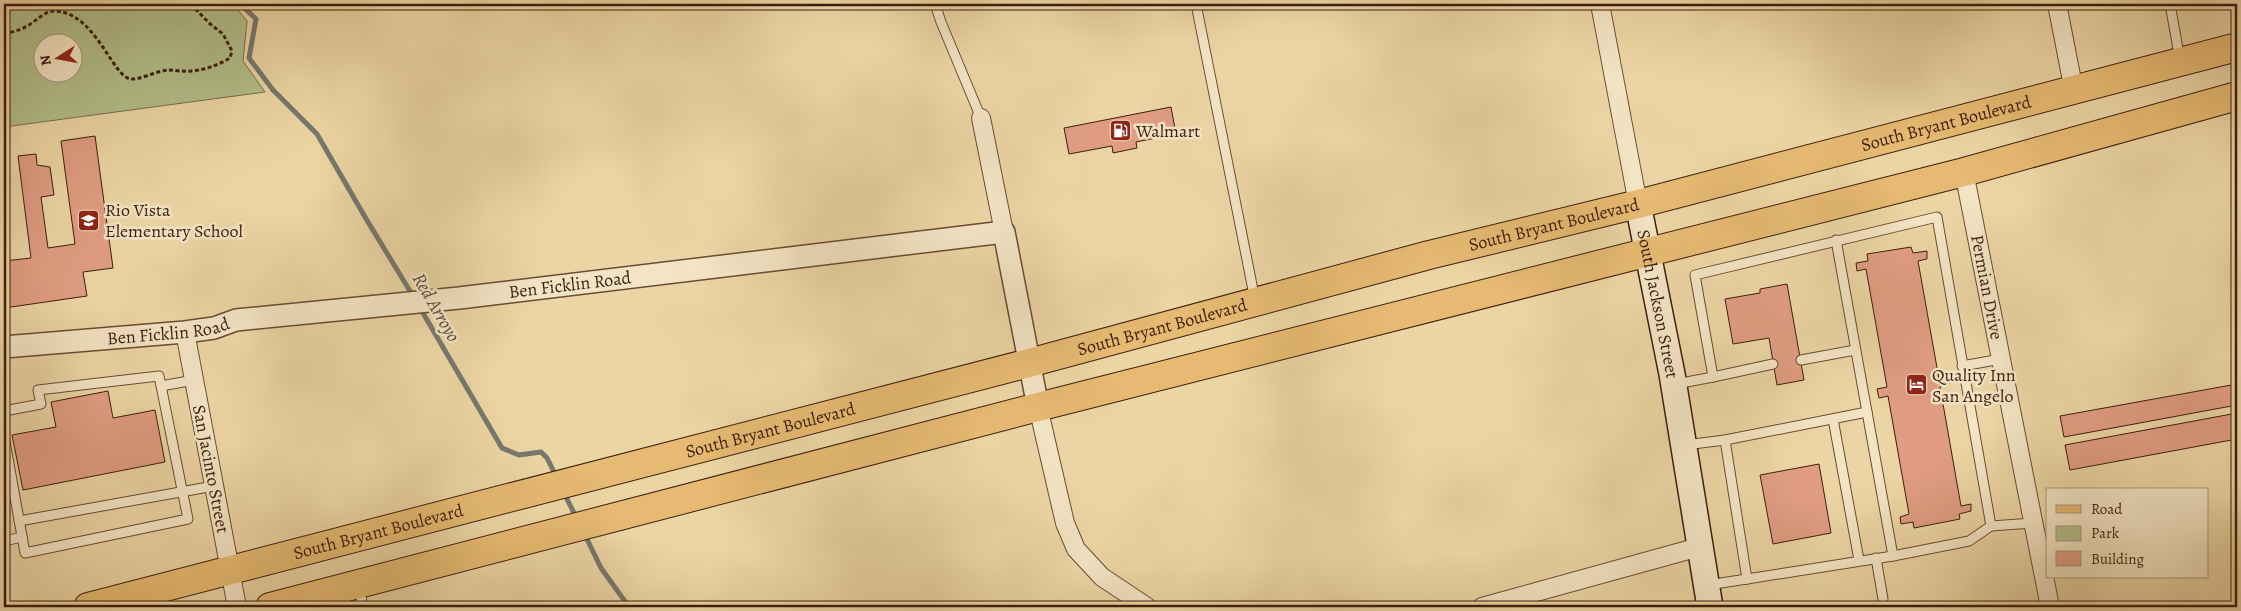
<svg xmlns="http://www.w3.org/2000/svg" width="2241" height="611" font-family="Alegreya,serif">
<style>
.park{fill:#b2be8a;stroke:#776e4c;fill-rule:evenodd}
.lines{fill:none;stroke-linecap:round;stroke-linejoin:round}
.stream{stroke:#76796f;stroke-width:5}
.building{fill:#e09d83;stroke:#3c1e0d}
.service-casing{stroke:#684c33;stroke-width:11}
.minor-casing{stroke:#684c33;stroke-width:20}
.tertiary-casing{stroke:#684c33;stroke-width:24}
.secondary-casing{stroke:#3c1e0d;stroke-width:28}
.primary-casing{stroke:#3c1e0d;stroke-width:30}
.path{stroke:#3c1e0d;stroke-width:3;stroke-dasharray:4 2.5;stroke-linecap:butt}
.service{stroke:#f3e4c4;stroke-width:9}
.minor{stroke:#f3e4c4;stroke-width:18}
.tertiary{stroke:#f3e4c4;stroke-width:21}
.secondary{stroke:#f3e4c4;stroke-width:25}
.primary{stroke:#e6ba72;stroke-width:28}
.labels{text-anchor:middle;stroke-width:5;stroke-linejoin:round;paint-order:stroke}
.street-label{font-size:18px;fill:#3c1e0d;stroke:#f3e4c4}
.poi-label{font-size:18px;fill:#3c1e0d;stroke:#f3e4c4;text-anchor:start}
.water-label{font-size:19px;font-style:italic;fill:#594c3e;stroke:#f3e4c4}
</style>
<rect width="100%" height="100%" fill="#ecd5a4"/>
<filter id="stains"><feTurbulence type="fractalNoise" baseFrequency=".004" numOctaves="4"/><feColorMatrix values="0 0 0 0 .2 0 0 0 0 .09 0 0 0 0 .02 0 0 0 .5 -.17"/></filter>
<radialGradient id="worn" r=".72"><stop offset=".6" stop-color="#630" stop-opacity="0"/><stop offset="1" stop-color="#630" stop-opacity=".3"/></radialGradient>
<!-- park -->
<path class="park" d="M4 4H233L247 21 243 61 265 92 4 127ZM42 42H72V72H42Z"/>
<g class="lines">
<!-- stream -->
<g class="stream">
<path d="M240 4 256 19 249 58 273 90 317 134 365 217 413 296"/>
<path d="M420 308 502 448 519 455 541 452 547 458 556 476"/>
<path d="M564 493 577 519"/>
<path d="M584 533 601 568 629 607"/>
</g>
</g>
<!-- building -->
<g class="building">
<path d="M1171 107 1176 134 1136 142 1137 148 1113 153 1112 146 1069 154 1064 128Z"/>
<path d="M95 136 113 268 83 272 87 296 4 308V261L31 258 18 156 36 154 37 165 50 167 54 195 41 197 48 248 75 244 61 141Z"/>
<path d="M1911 247 1913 253 1927 251V259L1918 261 1939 379 1947 377 1949 384 1940 387 1961 506 1971 504V511L1959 514 1960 519 1914 528 1913 522 1901 524 1900 517 1909 514 1888 396 1879 398 1877 389 1887 387 1866 269 1857 271 1856 263 1868 261 1867 254Z"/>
<path d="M1787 284 1804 380 1777 385 1769 338 1733 344 1725 299 1760 293V289Z"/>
<path d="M2237 384V405L2064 437 2060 416Z"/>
<path d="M108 391 113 418 155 410 165 462 23 490 12 435 56 427 51 402Z"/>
<path d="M2237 413V439L2070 470 2065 445Z"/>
<path d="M1819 464 1831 533 1773 544 1760 475Z"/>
</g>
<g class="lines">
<defs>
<g id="service">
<path d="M935 4 941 22 981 118"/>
<path d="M1196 4 1255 300"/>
<path d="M2170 4 2180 60"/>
<path d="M1836 240 1893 556 1969 541 1991 526"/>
<path d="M1801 360 1855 350"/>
<path d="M1962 366 2001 359"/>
<path d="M1713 377 1773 364"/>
<path d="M1676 384 1713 377 1695 275 1937 217 1991 526 2033 523"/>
<path d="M161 386 194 380"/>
<path d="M4 411 41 404 38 390 159 376 188 519 25 553 4 436"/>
<path d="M1867 412 1725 440 1747 579 1893 556"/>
<path d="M1833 419 1859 560"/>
<path d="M1685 445 1725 440"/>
<path d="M19 521 214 486"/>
<path d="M4 541 22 537"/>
<path d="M1876 558 1883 599"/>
<path d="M1708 585 1747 579"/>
<path d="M359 588 363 607"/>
</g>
<g id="minor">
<path d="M1600 4 1638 204"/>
<path d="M2057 4 2074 91"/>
<path d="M981 118 1004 232"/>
<path d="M1964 172 2050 607"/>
<path d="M185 332 237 607"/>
<path d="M1038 407 1065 523 1076 549 1102 577 1147 607"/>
<path d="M1482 607 1699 547"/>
</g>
<g id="tertiary">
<path id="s1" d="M4 347 185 332 214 328 236 320 459 298 1004 232 1038 407"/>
</g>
<g id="secondary">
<path id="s2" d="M1638 204 1672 374 1710 607"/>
</g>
<g id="primary">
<path id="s3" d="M88 607 1029 363 1429 255 1638 204 2237 47"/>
<path d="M270 607 1038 407 1964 172 2237 96"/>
</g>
</defs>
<!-- service casing -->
<use href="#service" class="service-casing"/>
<!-- minor casing -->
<use href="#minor" class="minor-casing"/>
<!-- tertiary casing -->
<use href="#tertiary" class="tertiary-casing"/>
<!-- secondary casing -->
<use href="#secondary" class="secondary-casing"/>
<!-- primary casing -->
<use href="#primary" class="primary-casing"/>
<!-- path -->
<path class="path" d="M4 34C12 32 21 30 29 25 40 18 47 8 62 12 98 20 113 77 131 79 140 80 156 71 168 70 175 70 183 72 191 71 205 70 218 65 230 58L232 51 223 34 209 23 191 4"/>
<!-- service -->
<use href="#service" class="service"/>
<!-- minor -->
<use href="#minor" class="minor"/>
<!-- tertiary -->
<use href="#tertiary" class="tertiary"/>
<!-- secondary -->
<use href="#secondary" class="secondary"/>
<!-- primary -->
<use href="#primary" class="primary"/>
</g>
<!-- icons -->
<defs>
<symbol id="fuel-square" viewBox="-11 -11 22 22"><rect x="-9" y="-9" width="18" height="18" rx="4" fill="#8f2418" stroke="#f3e4c4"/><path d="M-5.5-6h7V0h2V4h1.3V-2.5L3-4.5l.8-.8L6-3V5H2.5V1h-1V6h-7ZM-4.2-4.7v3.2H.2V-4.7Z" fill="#fff"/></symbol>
<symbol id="school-square" viewBox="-11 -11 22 22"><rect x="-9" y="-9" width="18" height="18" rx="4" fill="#8f2418" stroke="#f3e4c4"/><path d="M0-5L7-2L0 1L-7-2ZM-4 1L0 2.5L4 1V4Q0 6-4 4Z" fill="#fff"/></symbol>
<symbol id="hotel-square" viewBox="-11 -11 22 22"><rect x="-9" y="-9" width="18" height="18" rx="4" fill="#8f2418" stroke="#f3e4c4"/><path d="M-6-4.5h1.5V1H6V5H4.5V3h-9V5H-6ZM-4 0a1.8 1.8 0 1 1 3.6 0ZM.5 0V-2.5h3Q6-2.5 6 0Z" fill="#fff"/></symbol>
</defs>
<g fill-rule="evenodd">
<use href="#fuel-square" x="1108" y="118" width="25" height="25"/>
<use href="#school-square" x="76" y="208" width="25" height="25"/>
<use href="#hotel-square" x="1904" y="372" width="25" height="25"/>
</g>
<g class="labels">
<!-- street labels -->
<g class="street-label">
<text dy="6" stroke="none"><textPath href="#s3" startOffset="1920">South Bryant Boulevard</textPath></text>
<text dy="6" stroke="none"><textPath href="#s3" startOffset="1515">South Bryant Boulevard</textPath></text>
<text dy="6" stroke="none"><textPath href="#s1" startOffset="570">Ben Ficklin Road</textPath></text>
<text transform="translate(1987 287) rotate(79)" y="6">Permian Drive</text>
<text dy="6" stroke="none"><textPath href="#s2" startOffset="102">South Jackson Street</textPath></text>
<text dy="6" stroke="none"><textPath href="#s3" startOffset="1110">South Bryant Boulevard</textPath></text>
<text dy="6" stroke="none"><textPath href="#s1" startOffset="165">Ben Ficklin Road</textPath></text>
<text dy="6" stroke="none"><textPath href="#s3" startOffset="705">South Bryant Boulevard</textPath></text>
<text transform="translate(211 469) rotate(79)" y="6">San Jacinto Street</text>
<text dy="6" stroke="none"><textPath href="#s3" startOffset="300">South Bryant Boulevard</textPath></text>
</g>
<!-- poi labels -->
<g class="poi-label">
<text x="1136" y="137">Walmart</text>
<text x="105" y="216">Rio Vista<tspan x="105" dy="21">Elementary School</tspan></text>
<text x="1932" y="381">Quality Inn<tspan x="1932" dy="21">San Angelo</tspan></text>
</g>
<!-- water labels -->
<g class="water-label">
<text transform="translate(437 307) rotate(60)" y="7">Red Arroyo</text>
</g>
</g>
<!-- margin -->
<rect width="2241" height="611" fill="none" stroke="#ecd5a4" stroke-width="20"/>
<rect x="5" y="5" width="2231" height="601" fill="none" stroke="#3c1e0d" stroke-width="2.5"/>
<rect x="10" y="10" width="2221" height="591" fill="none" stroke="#3c1e0d"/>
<!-- legend -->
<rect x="2046" y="488" width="162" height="90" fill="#f3e4c4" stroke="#aa957b"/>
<rect x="2056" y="505" width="25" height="8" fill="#e6ba72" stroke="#aa957b"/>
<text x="2091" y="514" font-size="15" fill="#3c1e0d">Road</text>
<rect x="2056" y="526" width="25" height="15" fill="#b2be8a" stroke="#aa957b"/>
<text x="2091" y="538" font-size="15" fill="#3c1e0d">Park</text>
<rect x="2056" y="551" width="25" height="15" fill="#e09d83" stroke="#aa957b"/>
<text x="2091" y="564" font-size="15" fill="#3c1e0d">Building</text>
<!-- north arrow -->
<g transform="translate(58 58) rotate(259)"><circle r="24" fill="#f3e4c4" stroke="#aa957b"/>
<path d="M0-4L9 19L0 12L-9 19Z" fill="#8f2418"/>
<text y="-8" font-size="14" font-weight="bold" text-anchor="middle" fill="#3c1e0d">N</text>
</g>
<rect width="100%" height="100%" filter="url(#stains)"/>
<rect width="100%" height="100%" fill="url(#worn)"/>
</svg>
